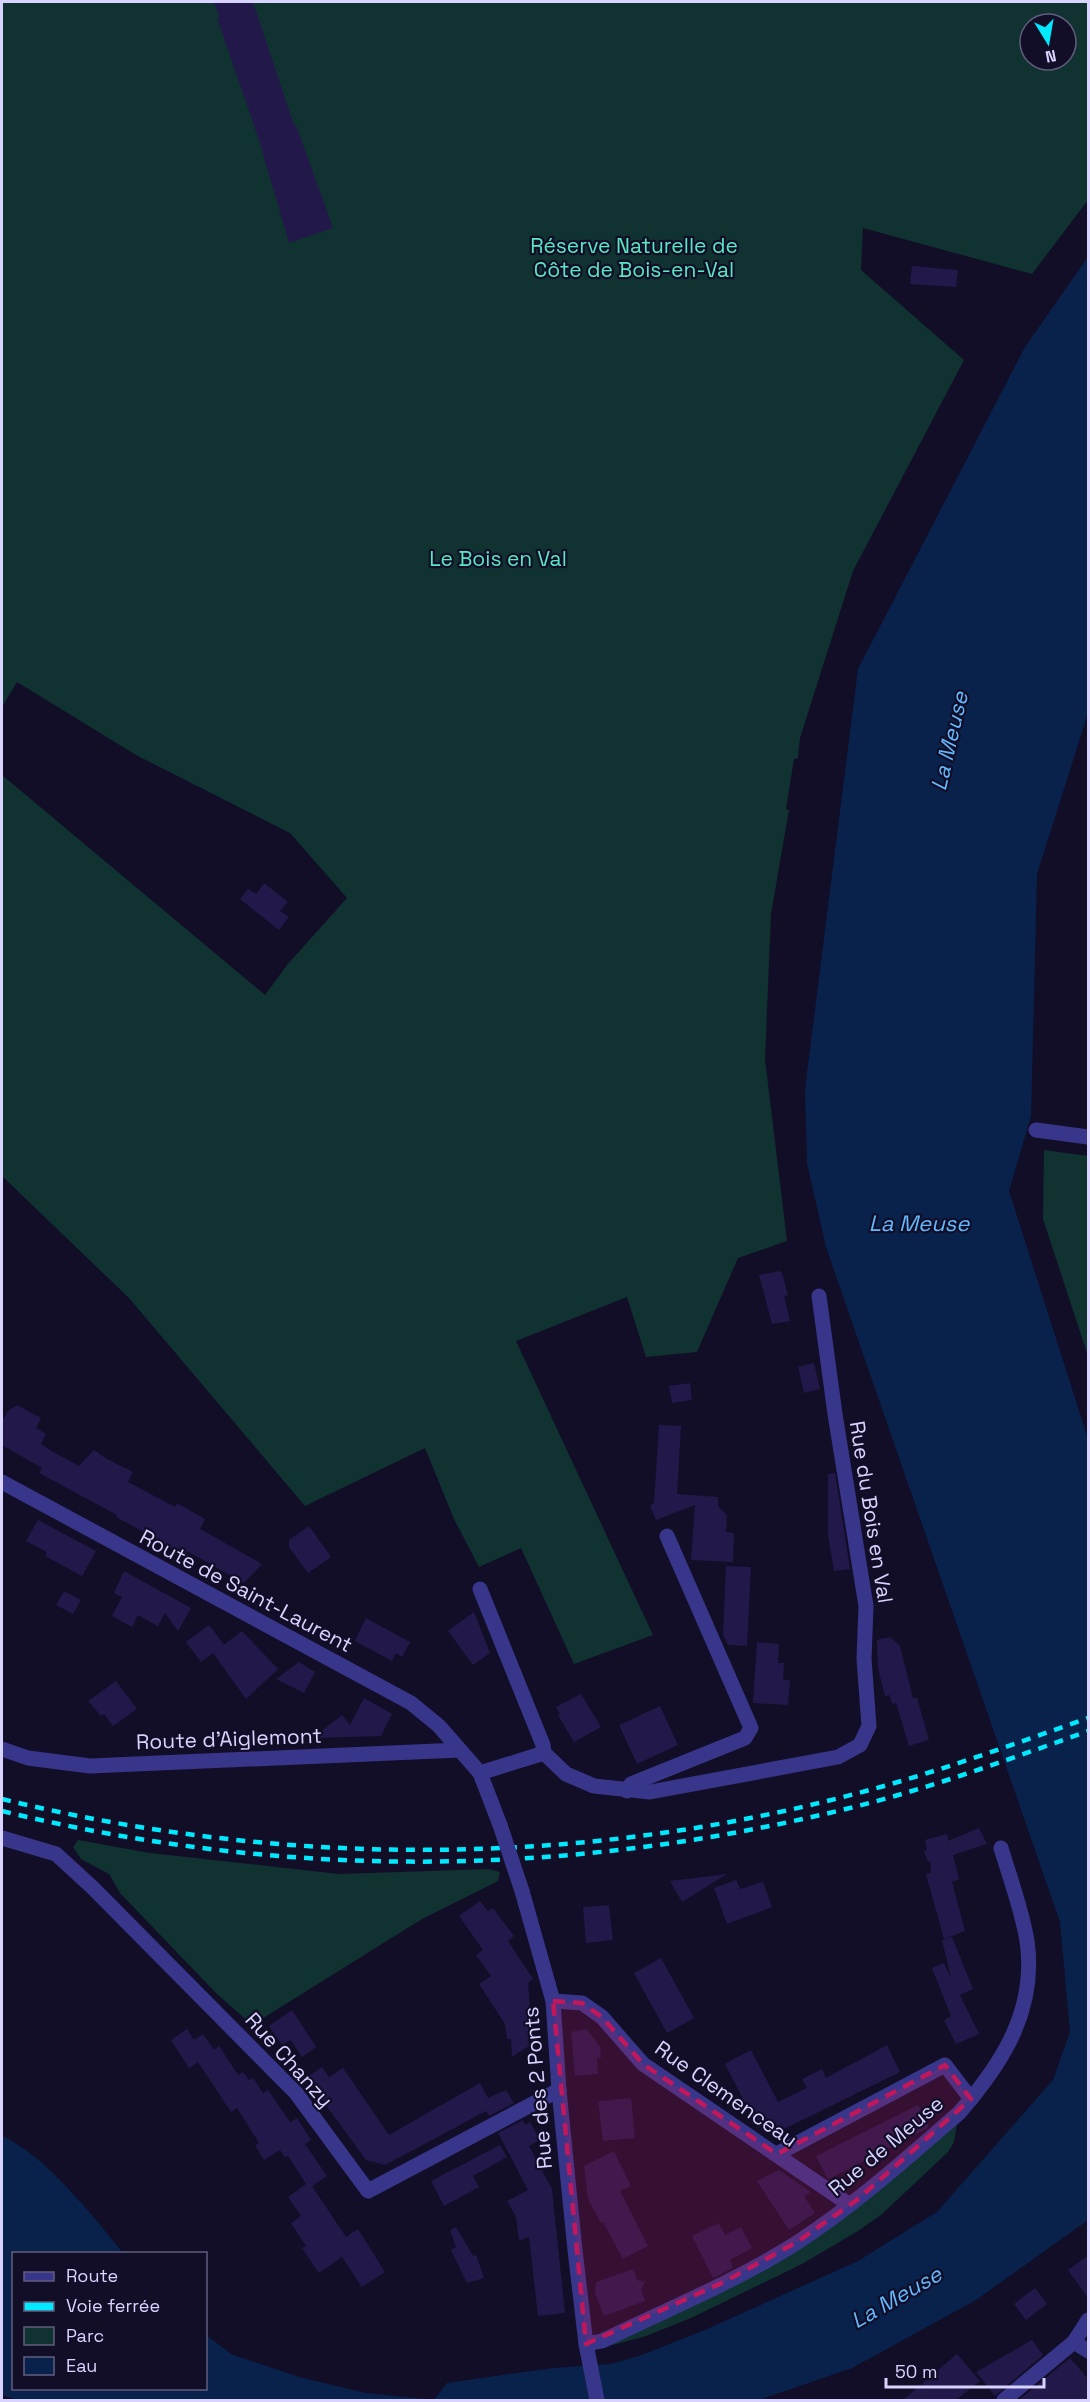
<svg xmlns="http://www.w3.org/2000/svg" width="1090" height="2402" font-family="'Space Grotesk',sans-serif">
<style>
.green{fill:#103230;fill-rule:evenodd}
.water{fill:#09224c}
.building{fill:#22194a}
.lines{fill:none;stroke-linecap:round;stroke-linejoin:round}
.minor{stroke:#38368a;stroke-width:15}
.tertiary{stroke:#38368a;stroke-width:15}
.rail{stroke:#00e9ff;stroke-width:4.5;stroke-dasharray:9 8;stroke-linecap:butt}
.tertiary-bridge{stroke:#38368a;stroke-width:15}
.marked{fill:#c2185b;fill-opacity:0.2;stroke:#c2185b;stroke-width:4.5;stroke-dasharray:12 8;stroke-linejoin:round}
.labels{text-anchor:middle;stroke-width:4.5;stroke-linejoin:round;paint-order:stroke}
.park-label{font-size:21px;fill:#58e8c2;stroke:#120e28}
.street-label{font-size:21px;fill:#d9d4ff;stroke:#120e28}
.water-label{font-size:22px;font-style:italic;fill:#62b9ff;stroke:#120e28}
</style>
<rect width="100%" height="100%" fill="#120e28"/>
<!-- green -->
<g class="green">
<path d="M2 2H1088V200L1032 274 863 228 861 270 964 360 853 571 800 738 798 758 794 759 786 809 789 810 771 914 765 1059 787 1241 738 1258 697 1352 646 1357 627 1297 516 1341 653 1635 574 1664 521 1548 479 1567 454 1519 425 1448 305 1506 129 1298 2 1176V775L265 995 287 965 347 898 290 833 136 755 17 682 2 707ZM1030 24H1066V60H1030Z"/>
<path d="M1044 1150 1088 1156V1356L1043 1219Z"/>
<path d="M78 1840 150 1853 339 1874 489 1869 500 1872 498 1881 422 1919 252 2025 216 1993 120 1893 109 1874 81 1859 73 1847Z"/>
<path d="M959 2113 954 2142 948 2152 881 2215 858 2231 802 2264 691 2318 646 2336 613 2345 602 2341 797 2242Z"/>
</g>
<!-- water -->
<path class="water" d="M1088 257V713L1037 874 1031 1116 1009 1191 1088 1439V2220L976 2300 852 2368 759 2400H18L2 2395V2136C45 2155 93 2216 123 2253L14 2254V2388H206V2335L231 2354 299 2377 366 2393 434 2400 447 2383 553 2368 611 2364 639 2356 705 2330 858 2261 937 2212 1053 2080 1070 2032 1060 1922 826 1247 807 1163 805 1089 858 669 1025 347Z"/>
<!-- building -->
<g class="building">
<path d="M214 2H253L294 125H296L333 228 289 243 258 137 217 18 220 17Z"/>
<path d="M912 266 958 270 956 287 910 284Z"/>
<path d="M264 883 288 902 280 911 289 917 279 930 240 899 248 889 256 894Z"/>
<path d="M780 1271 782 1273 788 1295 784 1296 790 1321 772 1324 759 1275Z"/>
<path d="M814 1363 820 1389 804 1393 798 1367Z"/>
<path d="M690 1383 692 1400 672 1403 669 1386Z"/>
<path d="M17 1405 41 1418 36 1428 46 1434 41 1444 51 1451 79 1466 94 1450 105 1458 133 1472 128 1482 175 1507 177 1503 205 1519 200 1529 262 1564 244 1583 187 1551 186 1555 152 1539 153 1537 116 1517 117 1515 39 1473 42 1468 2 1445V1422L8 1411Z"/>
<path d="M659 1425 681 1426 677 1494 718 1497V1506L727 1515 726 1532 734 1533 733 1562 691 1560 695 1505 656 1520 650 1506 654 1503Z"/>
<path d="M835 1473 850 1569 834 1571 828 1535V1474Z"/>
<path d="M38 1520 96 1551 82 1576 45 1556 47 1552 26 1541Z"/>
<path d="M309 1526 331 1557 308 1573 289 1547V1540Z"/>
<path d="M726 1566 751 1567 747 1646 728 1645 723 1635Z"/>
<path d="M124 1571 191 1608 178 1631 165 1613 158 1626 138 1615 132 1627 112 1616 122 1597 114 1593Z"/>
<path d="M64 1591 81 1600 73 1614 56 1605Z"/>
<path d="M474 1612 490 1653 473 1665 448 1631Z"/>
<path d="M366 1618 410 1642 402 1657 396 1653 392 1661 355 1641Z"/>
<path d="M209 1625 224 1645 201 1662 186 1642Z"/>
<path d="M242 1631 278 1669 246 1699 213 1653Z"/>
<path d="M890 1637 900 1646 913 1698H917L929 1740 909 1746 896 1703 892 1704 890 1695 885 1696 878 1668 877 1640Z"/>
<path d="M757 1642 779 1644 778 1663H784L783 1680H790L788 1705 753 1703Z"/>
<path d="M299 1662 315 1672 304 1693 276 1679Z"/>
<path d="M116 1681 137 1709 113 1726 104 1714 101 1716 88 1701Z"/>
<path d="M581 1694 601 1727 574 1742 558 1715 560 1714 556 1707Z"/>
<path d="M364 1698 392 1714 381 1736 313 1738 342 1715 350 1725Z"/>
<path d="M660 1706 678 1745 637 1764 619 1725Z"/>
<path d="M979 1828 987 1844 953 1855 959 1879 952 1882 965 1931 944 1939 926 1874 931 1873 930 1861 928 1862 924 1851 927 1850 925 1840 947 1834 948 1841Z"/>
<path d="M727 1874 682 1902 670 1881Z"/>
<path d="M736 1880 740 1889 763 1882 772 1907 727 1924 714 1888Z"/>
<path d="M480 1901 488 1911 493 1908 514 1936 508 1941 533 1979 528 1983 532 2038H528L529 2046 512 2057 511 2039H507L505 2024 479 1984 491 1976 476 1955 483 1950 459 1916Z"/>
<path d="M609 1905 613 1940 586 1943 583 1907Z"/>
<path d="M952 1937 973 1989 960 1995 979 2034 956 2044 944 2020 951 2016 932 1968 944 1963 951 1978 942 1940Z"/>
<path d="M661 1958 694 2018 667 2033 634 1973Z"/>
<path d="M292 2010 316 2047 302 2057 291 2040 282 2045 269 2026Z"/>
<path d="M187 2029 194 2040 203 2034 214 2050 219 2046 238 2075 243 2072 249 2080 253 2078 263 2093 268 2090 290 2122 297 2118 311 2140 305 2144 327 2176 312 2186 346 2237 358 2229 385 2272 362 2287 342 2257 319 2273 302 2248 306 2246 291 2223 301 2216 288 2197 306 2184 288 2156 285 2157 280 2150 264 2160 255 2145 259 2143 237 2108 231 2112 198 2062 189 2068 171 2040Z"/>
<path d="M587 2029 600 2047 601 2058H597L598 2074 575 2076 571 2032Z"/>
<path d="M887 2045 900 2072 778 2132 772 2120 758 2128 725 2064 751 2050 778 2102 807 2088 802 2079 822 2069 826 2078Z"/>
<path d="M322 2067 329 2077 343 2068 389 2135 480 2083 488 2098 506 2090 514 2103 489 2116 486 2111 385 2165 366 2160 306 2078Z"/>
<path d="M631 2098 635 2138 603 2141 598 2101Z"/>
<path d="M918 2105 929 2126 926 2129 829 2179 827 2178 816 2156Z"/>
<path d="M523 2120 525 2125 530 2122 540 2140 529 2146 552 2189 565 2313 538 2316 529 2237 519 2241 516 2217 507 2201 528 2190 498 2133Z"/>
<path d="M500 2145 507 2157 473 2176 479 2187 444 2206 431 2181Z"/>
<path d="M614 2151 631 2186 620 2191 648 2246 623 2259 603 2222 601 2223 588 2199 584 2166Z"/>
<path d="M779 2170 811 2192 804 2196 815 2213 789 2230 757 2181Z"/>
<path d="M719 2223 725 2235 741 2227 752 2248 730 2260 733 2268 713 2278 692 2236Z"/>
<path d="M456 2227 473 2256 476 2255 484 2278 467 2283 451 2250 456 2247 450 2230Z"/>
<path d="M1089 2255V2299L1068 2270Z"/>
<path d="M633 2269 637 2280 645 2282 641 2289 645 2301 604 2316 595 2293 596 2282Z"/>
<path d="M1035 2288 1047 2304 1026 2320 1014 2304Z"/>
<path d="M1032 2340 1043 2355 995 2396 976 2372Z"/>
<path d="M957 2354 980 2381 956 2400H903Z"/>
<path d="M1070 2358 1089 2380V2400H1019Z"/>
</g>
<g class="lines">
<!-- minor -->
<g class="minor">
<path d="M1036 1130 1088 1137"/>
<path d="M480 1589 543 1745 544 1753"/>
<path d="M544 1753 566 1774 594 1786 650 1792 838 1757 860 1745 869 1726 864 1659 866 1606 835 1414 819 1296"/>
<path d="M480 1773 544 1753"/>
<path d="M627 1791 631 1784 745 1738 751 1728 667 1536"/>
<path d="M2 1838 56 1854 92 1887 296 2093 368 2191 559 2090"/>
<path d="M553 2001 582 2003 602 2017 643 2064 850 2205"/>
<path d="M777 2154 945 2065 971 2099"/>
<path d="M1074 2342 1088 2351"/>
<path d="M586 2344 602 2341C668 2309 737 2281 798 2242 856 2204 907 2158 959 2113 1002 2064 1037 2010 1027 1941 1022 1910 1010 1878 1001 1848"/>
<path d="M1004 2400 1074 2342 1088 2320"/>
</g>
<!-- tertiary -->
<g class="tertiary">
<path d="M2 1482 411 1703 439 1726 480 1773 500 1825"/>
<path d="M2 1749 28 1758 90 1766 460 1750"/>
<path d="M522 1891 553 2001 559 2090 575 2250 586 2344 597 2400"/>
</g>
<!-- rail -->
<g class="rail">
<path d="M2 1799C276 1866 565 1868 839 1798 924 1777 1006 1747 1088 1718"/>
<path d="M2 1811C285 1880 566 1878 850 1808 931 1788 1010 1759 1088 1731"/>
</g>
<!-- tertiary-bridge -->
<path class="tertiary-bridge" d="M500 1825 522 1891"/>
</g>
<!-- marked area -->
<path class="marked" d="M553 2001 582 2003 602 2017 643 2064 777 2154 945 2065 971 2099 857 2200 797 2242 724 2282 586 2344Z"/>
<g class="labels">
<!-- park labels -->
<g class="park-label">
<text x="634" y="253">Réserve Naturelle de<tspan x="634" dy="24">Côte de Bois-en-Val</tspan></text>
<text x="498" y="566">Le Bois en Val</text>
</g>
<!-- street labels -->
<g class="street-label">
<text transform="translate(871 1512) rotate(81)" y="7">Rue du Bois en Val</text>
<text transform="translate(246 1591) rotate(28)" y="7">Route de Saint-Laurent</text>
<text transform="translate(229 1739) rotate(-2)" y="7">Route d'Aiglemont</text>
<text transform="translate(289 2060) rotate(48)" y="7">Rue Chanzy</text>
<text transform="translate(538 2088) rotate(-95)" y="7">Rue des 2 Ponts</text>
<text transform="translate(726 2094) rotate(35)" y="7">Rue Clemenceau</text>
<text transform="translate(886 2146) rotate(-40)" y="7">Rue de Meuse</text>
</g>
<!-- water labels -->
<g class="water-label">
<text transform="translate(949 741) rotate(-77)" y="8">La Meuse</text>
<text x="919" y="1231">La Meuse</text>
<text transform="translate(896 2297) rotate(-30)" y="8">La Meuse</text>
</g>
</g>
<!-- border -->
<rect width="1090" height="2402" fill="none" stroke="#d9d4ff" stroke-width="6"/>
<!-- legend -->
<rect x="12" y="2252" width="195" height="138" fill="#120e28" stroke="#625d7e" stroke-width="1.5"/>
<rect x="24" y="2272" width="30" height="9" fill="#38368a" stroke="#625d7e" stroke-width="1.5"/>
<text x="66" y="2282" font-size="18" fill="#d9d4ff">Route</text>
<rect x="24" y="2302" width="30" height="9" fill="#00e9ff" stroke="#625d7e" stroke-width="1.5"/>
<text x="66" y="2312" font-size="18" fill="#d9d4ff">Voie ferrée</text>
<rect x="24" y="2327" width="30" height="18" fill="#103230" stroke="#625d7e" stroke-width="1.5"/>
<text x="66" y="2342" font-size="18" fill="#d9d4ff">Parc</text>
<rect x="24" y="2357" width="30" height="18" fill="#09224c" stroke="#625d7e" stroke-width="1.5"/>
<text x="66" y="2372" font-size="18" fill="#d9d4ff">Eau</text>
<!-- north arrow -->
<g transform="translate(1048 42) rotate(169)"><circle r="28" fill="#120e28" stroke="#625d7e" stroke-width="1.5"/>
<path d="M0-4.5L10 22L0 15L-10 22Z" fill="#00e9ff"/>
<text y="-9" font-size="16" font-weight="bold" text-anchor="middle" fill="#d9d4ff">N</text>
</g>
<!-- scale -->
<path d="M886 2378v9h158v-9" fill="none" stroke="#d9d4ff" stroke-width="3"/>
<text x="895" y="2378" font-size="18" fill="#d9d4ff" stroke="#120e28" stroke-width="4.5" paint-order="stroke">50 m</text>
</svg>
